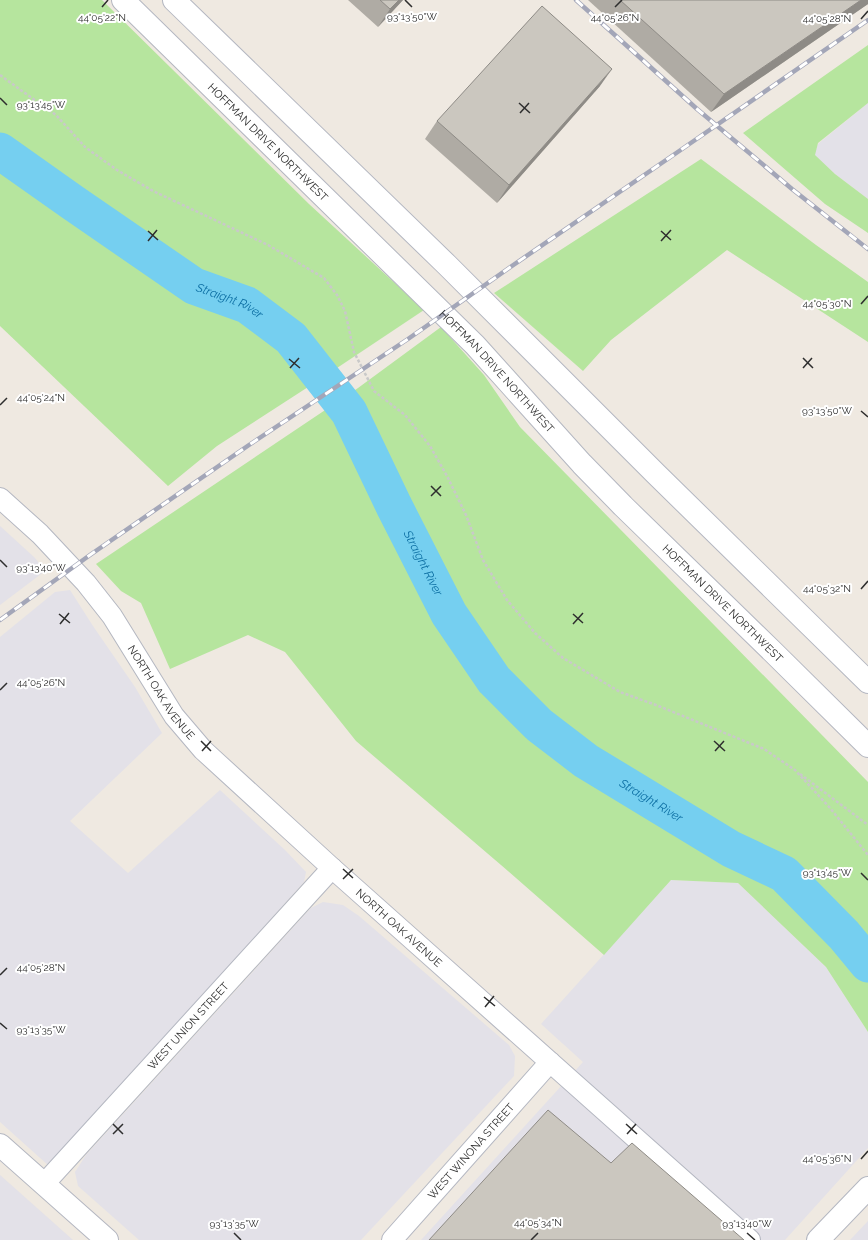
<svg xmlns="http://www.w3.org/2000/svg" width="868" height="1240" font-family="Raleway,sans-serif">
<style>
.industrial{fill:#e3e1e8}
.green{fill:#b6e59e}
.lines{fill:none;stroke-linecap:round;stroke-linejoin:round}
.river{stroke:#75cff0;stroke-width:37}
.minor-casing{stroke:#b4b7c1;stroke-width:22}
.tertiary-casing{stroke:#b4b7c1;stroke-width:24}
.secondary-casing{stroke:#b4b7c1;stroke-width:24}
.path{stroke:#c9c9c9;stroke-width:2.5;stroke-dasharray:3 2;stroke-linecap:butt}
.minor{stroke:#fff;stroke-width:20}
.tertiary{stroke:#fff;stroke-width:22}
.secondary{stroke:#fff;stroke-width:22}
.rail-casing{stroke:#a3a6b8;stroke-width:4.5}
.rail{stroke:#fff;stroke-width:3;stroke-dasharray:9;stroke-linecap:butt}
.wall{fill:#afaba4}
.shaded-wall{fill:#8e8b86}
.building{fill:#cbc7bf;stroke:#8e8b86}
.ticks{fill:none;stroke:#2e2e2e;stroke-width:1.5}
.labels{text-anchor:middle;stroke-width:4;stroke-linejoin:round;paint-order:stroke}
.street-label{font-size:11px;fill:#2e2e2e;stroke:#fff}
.water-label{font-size:12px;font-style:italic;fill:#0d6fa3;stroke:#fff}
.ticks-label{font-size:10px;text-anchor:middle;fill:#2e2e2e;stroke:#fff;stroke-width:4;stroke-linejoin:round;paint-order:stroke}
</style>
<rect width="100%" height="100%" fill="#efe9e1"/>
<!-- industrial -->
<g class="industrial">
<path d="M868 103V199L835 174 814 155 818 144Z"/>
<path d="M0 526 35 558 45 571 0 605Z"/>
<path d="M70 590 93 626 135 687 162 733 70 821 128 873 220 790 285 850 306 872 304 882 49 1166 0 1122V637L55 592Z"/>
<path d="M671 880 738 883 826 967 868 1032V1148L785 1240H421L583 1062 541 1024Z"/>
<path d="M323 902 343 905 359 916 509 1045 515 1056 514 1076 361 1240H139L78 1186 75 1172 86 1155 311 908Z"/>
<path d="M0 1175 73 1240H0Z"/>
<path d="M868 1221V1240H850Z"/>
</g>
<!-- green -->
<g class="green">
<path d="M0 0H102L309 204 424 310 322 378 217 446 168 486 0 326Z"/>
<path d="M868 45V103L818 143 815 155 835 174 868 199V233L825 204 743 133Z"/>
<path d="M701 159 816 245 868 282V342L727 250 611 340 583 371 494 293Z"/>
<path d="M441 327 484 375 520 427 868 782V1032L826 967 738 883 671 880 604 955 501 865 356 741 285 652 248 635 170 669 141 603 121 591 96 564 358 388Z"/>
</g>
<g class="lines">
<!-- river -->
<path class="river" id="s1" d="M0 151 72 202 194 286 247 305 291 338 349 412 394 506 449 614 494 680 539 725 586 761 731 849 784 874 844 935 868 964"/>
<defs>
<g id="minor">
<path id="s2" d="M0 498 40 534 86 583 112 616 174 716 203 750 332 868 750 1240"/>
<path id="s3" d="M44 1184 332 868"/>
<path id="s4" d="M392 1240 550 1062"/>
</g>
<g id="tertiary">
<path d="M0 1145 107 1240"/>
<path d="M818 1240 868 1188"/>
</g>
<g id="secondary">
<path id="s5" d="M123 0 475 345 582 464 623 506 773 652 868 746"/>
<path d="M174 0 447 265 656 474 868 682"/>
</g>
</defs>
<!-- minor casing -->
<use href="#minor" class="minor-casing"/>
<!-- tertiary casing -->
<use href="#tertiary" class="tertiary-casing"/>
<!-- secondary casing -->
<use href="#secondary" class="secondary-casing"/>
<!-- path -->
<g class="path">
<path d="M0 75 22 91 56 115 85 147 117 170 153 191 268 245 324 278 337 295 345 311 354 352 374 391 405 415 430 446 447 476 466 515 483 560 507 600 535 633 563 658 620 692 656 705 764 749 795 770 830 808 868 855"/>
<path d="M800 774 868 825"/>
</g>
<!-- minor -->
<use href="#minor" class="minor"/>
<!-- tertiary -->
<use href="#tertiary" class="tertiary"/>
<!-- secondary -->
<use href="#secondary" class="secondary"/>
<defs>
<g id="rail">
<path d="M576 0 697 109 792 189 868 249"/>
<path d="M0 620 90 555 249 445 408 339 509 268 685 147 868 20"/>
</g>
</defs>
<!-- rail casing -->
<use href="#rail" class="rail-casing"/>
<!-- rail -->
<use href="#rail" class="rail"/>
</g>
<!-- wall -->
<g class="wall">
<path d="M348 0H403L378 27Z"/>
<path d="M588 0H868V4L711 112Z"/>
<path d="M600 86 497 203 425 139 437 121Z"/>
</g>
<!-- shaded-wall -->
<g class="shaded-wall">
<path d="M399 0H403L378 27 390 9Z"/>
<path d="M861 0H868V4L711 112 724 94Z"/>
<path d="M612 69 600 86 497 203 509 185Z"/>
</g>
<!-- building -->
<g class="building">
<path d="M380 0H399L390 9Z"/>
<path d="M620 0H861L724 94Z"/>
<path d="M542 6 612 69 509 185 437 121Z"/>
<path d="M548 1110 611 1163 632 1143 744 1240H429Z"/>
</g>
<!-- ticks -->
<path class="ticks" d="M405 0 412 7M102 7 108 0M615 7 622 0M861 19 868 11M0 98 7 105M519 103 530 113M520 113 529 103M148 231 158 240M661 231 671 240M148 241 157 230M661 241 671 230M861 304 868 296M803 358 813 368M289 359 300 368M290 368 299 358M803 368 812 358M0 405 7 398M861 411 868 417M431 486 441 496M431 496 441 486M0 560 7 567M861 589 868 581M59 614 70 623M573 614 583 623M60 624 69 613M573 624 583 613M0 690 7 683M201 741 211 751M714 741 725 751M202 751 211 741M715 751 724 741M343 869 353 878M861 873 868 880M343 879 353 869M0 975 7 968M484 997 495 1006M485 1007 494 996M0 1023 7 1029M113 1124 123 1134M626 1124 637 1134M113 1134 123 1124M627 1134 636 1124M861 1159 868 1151M234 1233 241 1240M747 1233 755 1240M531 1240 538 1233"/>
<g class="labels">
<!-- street labels -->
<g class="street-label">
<text dy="4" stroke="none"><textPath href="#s5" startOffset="203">HOFFMAN DRIVE NORTHWEST</textPath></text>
<text dy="4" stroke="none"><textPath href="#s5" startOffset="527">HOFFMAN DRIVE NORTHWEST</textPath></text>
<text dy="4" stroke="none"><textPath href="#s5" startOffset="851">HOFFMAN DRIVE NORTHWEST</textPath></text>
<text dy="4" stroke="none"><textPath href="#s2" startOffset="254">NORTH OAK AVENUE</textPath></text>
<text dy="4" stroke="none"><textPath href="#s2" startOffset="590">NORTH OAK AVENUE</textPath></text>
<text dy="4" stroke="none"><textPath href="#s3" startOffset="214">WEST UNION STREET</textPath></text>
<text dy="4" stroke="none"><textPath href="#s4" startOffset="119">WEST WINONA STREET</textPath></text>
</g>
<!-- water labels -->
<g class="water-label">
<text dy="4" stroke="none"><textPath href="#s1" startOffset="275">Straight River</textPath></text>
<text dy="4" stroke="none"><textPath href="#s1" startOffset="610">Straight River</textPath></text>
<text dy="4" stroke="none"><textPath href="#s1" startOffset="946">Straight River</textPath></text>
</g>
</g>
<g class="ticks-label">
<text x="412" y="20">93°13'50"W</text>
<text x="102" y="21">44°05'22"N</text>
<text x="615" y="21">44°05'26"N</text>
<text x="827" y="22">44°05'28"N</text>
<text x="41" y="108">93°13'45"W</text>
<text x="827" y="307">44°05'30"N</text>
<text x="41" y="401">44°05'24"N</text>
<text x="827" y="414">93°13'50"W</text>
<text x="41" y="571">93°13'40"W</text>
<text x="827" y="592">44°05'32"N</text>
<text x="41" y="686">44°05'26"N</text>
<text x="827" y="876">93°13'45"W</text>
<text x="41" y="971">44°05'28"N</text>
<text x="41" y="1033">93°13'35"W</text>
<text x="827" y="1162">44°05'36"N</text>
<text x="538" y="1226">44°05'34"N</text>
<text x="234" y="1227">93°13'35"W</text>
<text x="747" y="1227">93°13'40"W</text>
</g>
</svg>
